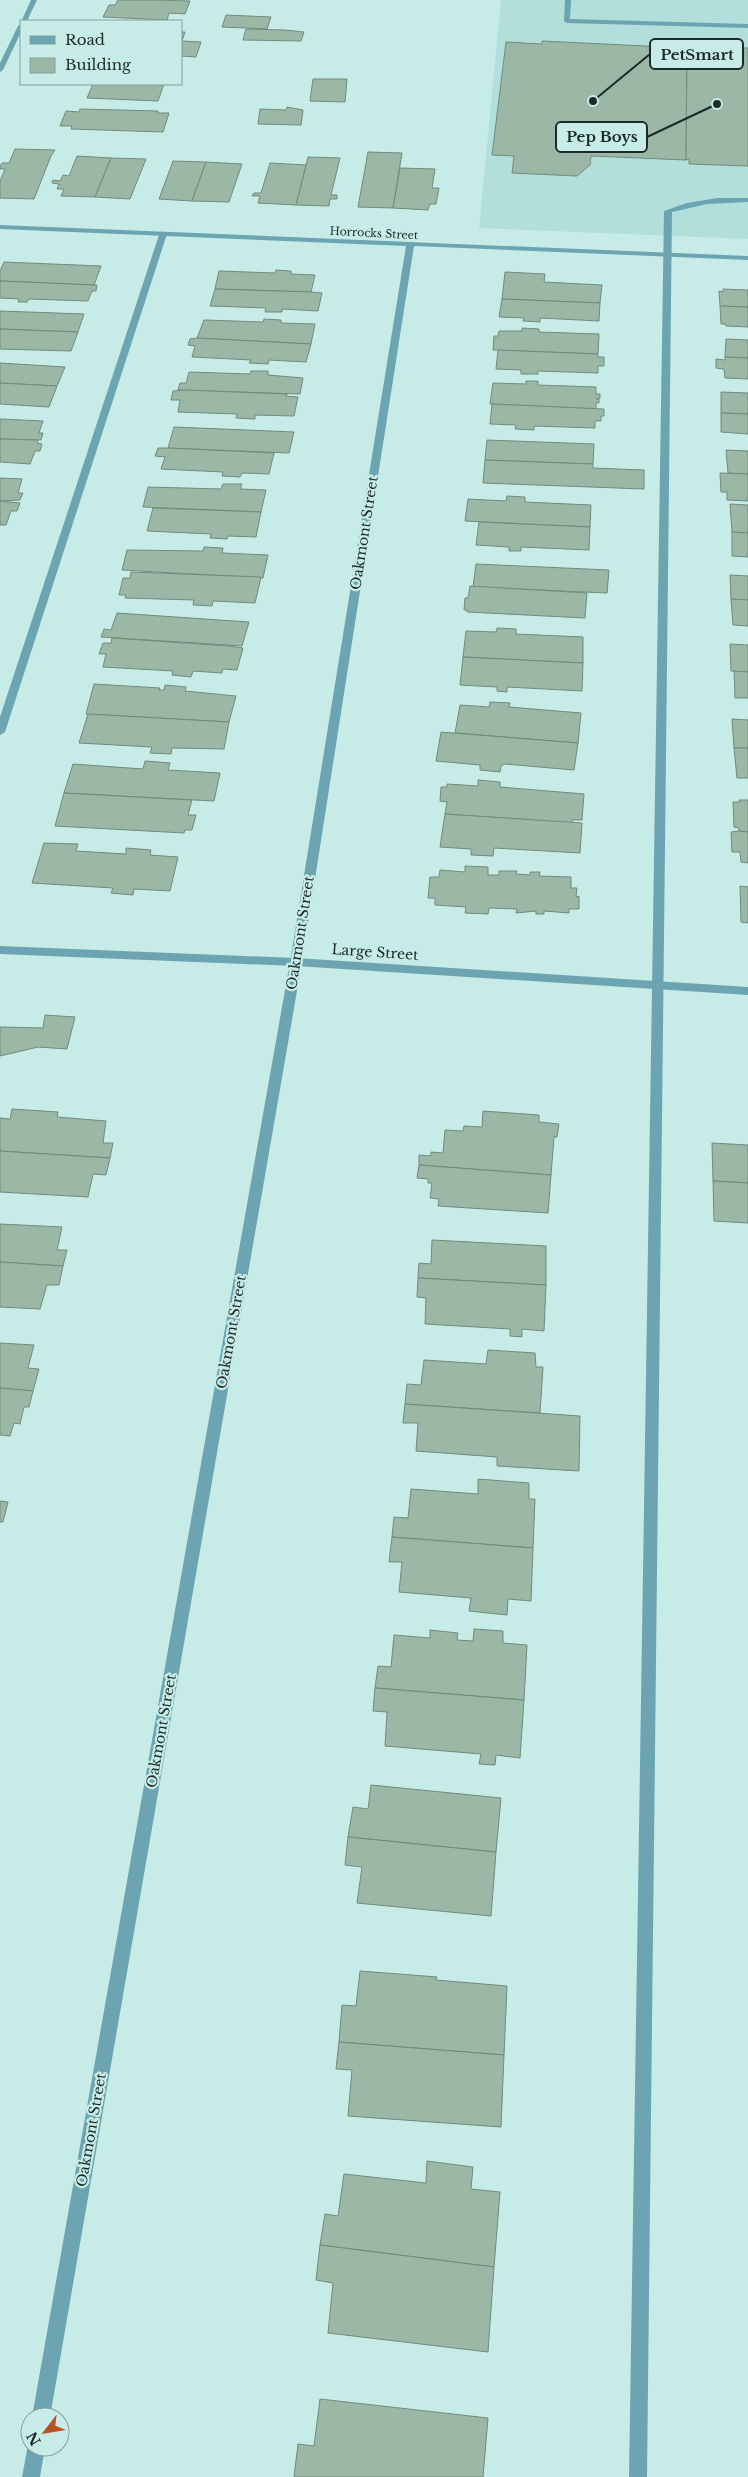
<svg xmlns="http://www.w3.org/2000/svg" width="748" height="2477" font-family="'Libre Baskerville',serif">
<style>
.built{fill:#b2dfdb}
.building{fill:#9bb7a6;stroke:#708b7b}
.lines{fill:none;stroke-linecap:round;stroke-linejoin:round}
.service{fill:#6ca4b2;fill-rule:evenodd}
.minor{fill:#6ca4b2;fill-rule:evenodd}
.tertiary{fill:#6ca4b2;fill-rule:evenodd}
.labels{text-anchor:middle;stroke-width:4.5;stroke-linejoin:round;paint-order:stroke}
.far-street-label{font-size:11px;fill:#1c2b29;stroke:#c7ece7}
.street-label{font-size:14px;fill:#1c2b29;stroke:#c7ece7}
.leader{fill:none;stroke:#1c2b29;stroke-width:2}
.callout-dot{fill:#1c2b29;stroke:#c7ece7;stroke-width:2}
.callout{fill:#c7ece7;stroke:#1c2b29;stroke-width:2}
.callout-label{font-size:15px;text-anchor:middle;font-weight:bold;fill:#1c2b29}
</style>
<rect width="100%" height="100%" fill="#c7ece7"/>
<!-- built -->
<path class="built" d="M501 0H748V239L479 228Z"/>
<!-- building -->
<g class="building">
<path d="M118 0H155L190 1 185 14 169 13 167 20 103 17 109 5H115Z"/>
<path d="M226 15 271 17 267 29 222 27Z"/>
<path d="M246 29 285 30 304 32 301 41 243 40Z"/>
<path d="M181 32H185L182 41 201 42 196 57 181 56Z"/>
<path d="M542 41 687 48 686 160 591 156 590 165 577 176 512 173 514 156 492 155 506 42 542 44Z"/>
<path d="M711 47 748 48V166L689 164V159L686 160 687 48 711 49Z"/>
<path d="M313 79H347L345 102 310 101Z"/>
<path d="M93 84H164L158 101 87 98Z"/>
<path d="M287 107 303 110 301 125 258 124 260 109 286 110Z"/>
<path d="M80 109 158 111V113H169L163 132 71 129 72 126H60L66 111 79 112Z"/>
<path d="M15 149 55 150 51 156 34 199 0 198V181L5 169H0V166L2 163H9Z"/>
<path d="M368 152 402 153 393 208 358 207Z"/>
<path d="M77 156 111 158 95 197 61 196 64 189H57L59 184 52 183 53 180 60 181 63 175 69 176Z"/>
<path d="M308 157 340 158 331 195H337V199H330L329 206 296 205Z"/>
<path d="M111 158 146 159 130 199 95 197Z"/>
<path d="M173 161 206 162 192 201 159 199Z"/>
<path d="M206 162 242 164 229 202 192 201Z"/>
<path d="M270 163 306 165 296 205 258 203 260 196H252L254 193H261Z"/>
<path d="M400 168 435 169 432 188H439L436 204H430L428 210 393 208Z"/>
<path d="M4 262 101 266 94 285 0 281V271Z"/>
<path d="M276 270 291 271V274L315 275 311 292 215 289 219 271 275 273Z"/>
<path d="M505 272 545 274 544 282 602 285 600 303 502 299Z"/>
<path d="M0 281 94 285H97L96 291H92L88 301 29 299 27 302H18L19 299 0 298Z"/>
<path d="M215 289 311 292 322 293 318 311 282 309V312H265L266 308 210 306Z"/>
<path d="M723 289 748 290V307L720 306 719 291 723 292Z"/>
<path d="M502 299 600 303 599 321 540 318V322L523 321 524 318 499 317Z"/>
<path d="M720 306 748 307V327L726 326 725 324H721Z"/>
<path d="M0 311 84 314 78 332 0 329Z"/>
<path d="M264 319 281 320V323L315 324 311 344 197 338 204 320 263 322Z"/>
<path d="M522 328 539 329V332L599 334 598 354 493 350 494 336H498L499 331H522Z"/>
<path d="M0 329 78 332 71 351 0 349Z"/>
<path d="M197 338 311 344 306 362 269 360 268 364 249 363 251 360 192 357 195 346 188 345 190 339Z"/>
<path d="M726 339 748 340V358L725 357Z"/>
<path d="M498 350 598 354V357H604V366H598V373L538 371V374H521V370L496 369Z"/>
<path d="M725 357 748 358V379L725 378 724 369 716 368V359L725 360Z"/>
<path d="M0 363 65 367 57 386 0 383Z"/>
<path d="M251 371H268V375L303 378 300 394 178 390 180 383H186L189 372 250 374Z"/>
<path d="M526 381H538V385L596 387V394H600V398L596 399H599V403H596V409L490 404 493 383 526 384Z"/>
<path d="M0 383 57 386 49 407 0 404Z"/>
<path d="M184 390 287 394 286 396 298 397 294 416 255 415V419L236 418 237 414 178 412 180 400H171L173 391Z"/>
<path d="M721 392 748 393V414L721 413Z"/>
<path d="M492 404 604 409V416H601V421H595V428L534 426V430L515 429 516 425 490 424Z"/>
<path d="M721 413 748 414V434L721 432Z"/>
<path d="M0 419 43 421 39 433H43L41 440 0 439Z"/>
<path d="M174 427 294 432 289 453 168 448Z"/>
<path d="M0 439 38 440 37 443 42 444 40 451H35L30 464 0 462Z"/>
<path d="M487 440 594 444 593 464 485 460Z"/>
<path d="M158 448H168L274 453 269 474 242 473 240 477 222 476 223 472 161 469 165 457 155 456Z"/>
<path d="M726 450 748 451V474L728 473Z"/>
<path d="M485 460 593 464V468L644 470V489L483 483Z"/>
<path d="M720 473 748 474V501L727 500V492H721Z"/>
<path d="M0 478 22 479 18 493H23L20 500 0 501Z"/>
<path d="M223 484H242L240 489 266 490 261 512 143 507 148 487 221 489Z"/>
<path d="M507 496 525 497V502L591 505 590 527 465 521 468 499 506 501Z"/>
<path d="M0 501 20 503 17 511H11L6 525H0Z"/>
<path d="M730 504 748 505V533L732 532Z"/>
<path d="M153 508 261 512 256 537 228 536 227 539 210 538 211 534 147 531Z"/>
<path d="M479 522 590 527 589 550 521 547V551H509V547L476 545Z"/>
<path d="M732 532 748 533V557L732 556Z"/>
<path d="M204 547 223 548 222 553 268 555 263 578 122 570 127 550 203 551Z"/>
<path d="M476 564 609 570 607 593 473 587Z"/>
<path d="M131 572 261 577 255 603 213 601 212 606 193 605 194 600 125 598 126 595H119L123 578H130Z"/>
<path d="M730 575 748 576V600L731 599Z"/>
<path d="M470 586 587 593 585 618 467 612V610H464L465 598H468Z"/>
<path d="M731 599 748 600V626L733 625Z"/>
<path d="M117 613 249 622 242 646 101 637 104 629 111 630Z"/>
<path d="M497 628 516 629V634L583 637V663L463 657 466 631 496 632Z"/>
<path d="M112 638 229 646 243 648 237 670 223 669 222 673 193 671 191 677 172 675 173 671 103 667 106 654H99L103 643H111Z"/>
<path d="M730 644 748 645V672L731 671Z"/>
<path d="M463 657 583 663 582 691 507 687V692L497 691V687L460 685Z"/>
<path d="M734 671 748 672V698H735Z"/>
<path d="M94 684 160 688 159 690H164L165 685 186 687 185 691 236 696 229 722 86 714Z"/>
<path d="M490 702 510 703 509 707 581 713 578 743 455 733 460 705 489 707Z"/>
<path d="M88 714 229 722 224 749 172 748 171 754 150 753 152 747 79 743Z"/>
<path d="M732 719 748 720V748H734Z"/>
<path d="M441 732 578 743 574 770 505 764 501 766 500 772 480 770V765L436 761Z"/>
<path d="M734 748H748V778H737Z"/>
<path d="M145 761 170 763 168 770 220 773 214 801 64 793 73 764 143 769Z"/>
<path d="M478 780 500 782V787L584 794 582 820H572V823L445 814 447 802 440 801 441 787H447V784L478 786Z"/>
<path d="M64 793 192 800 188 815H196L192 830H185L184 833 55 826Z"/>
<path d="M739 800H748V832L739 831V828L734 827 733 802H740Z"/>
<path d="M445 814 582 823 580 853 494 848 493 856 471 855V849L440 847Z"/>
<path d="M739 831 748 832V863L741 862 740 852H732L731 832Z"/>
<path d="M44 843 78 844 76 851 126 854V848L151 850 150 855 178 857 170 891 134 889 133 895 111 893 113 888 32 883Z"/>
<path d="M465 866 488 867V875H499V871H517L516 874 530 875V872H540L539 876 571 877V888H577L576 897 579 896V909H569V913L544 911V914H536V911L516 913 517 909 489 908 488 914 465 913 466 907 435 905V898H428L430 877H439L440 870 465 872Z"/>
<path d="M740 886 748 887V923L741 922Z"/>
<path d="M45 1015 75 1017 67 1049 38 1047 0 1056V1027L43 1028Z"/>
<path d="M12 1109 58 1112 57 1117 106 1121 103 1143H113L110 1158 0 1151V1118L10 1119Z"/>
<path d="M483 1111 539 1115V1122L559 1124 557 1137H554L551 1175 419 1165V1155L431 1156V1152L443 1153 445 1130 463 1131 464 1126 482 1127Z"/>
<path d="M712 1143 748 1145V1183L713 1181Z"/>
<path d="M0 1151 110 1158 106 1175 93 1174 88 1197 0 1192Z"/>
<path d="M419 1165 551 1175 548 1213 438 1206 439 1199 430 1198 432 1183H428V1179L417 1178Z"/>
<path d="M713 1181 748 1183V1223L714 1221Z"/>
<path d="M0 1224 62 1227 57 1250H67L63 1266 0 1262Z"/>
<path d="M432 1240 546 1246V1285L418 1278 419 1263 431 1264Z"/>
<path d="M0 1262 63 1266 59 1285H47L40 1309 0 1307Z"/>
<path d="M418 1278 546 1285 544 1331 522 1329V1337L510 1336V1329L425 1324 426 1298 417 1297Z"/>
<path d="M0 1343 34 1345 28 1368 39 1369 33 1391 0 1388Z"/>
<path d="M488 1350 535 1353 536 1367H543L540 1413 405 1404 407 1384 421 1385 424 1360 486 1364Z"/>
<path d="M0 1388 33 1391 29 1407H24L20 1424 14 1423 10 1436 0 1435Z"/>
<path d="M405 1404 580 1416 579 1471 497 1466V1457L416 1451 418 1423H403Z"/>
<path d="M478 1479 529 1483V1499H535L533 1548 392 1537 394 1517 408 1518 411 1489 478 1494Z"/>
<path d="M0 1501 8 1502 3 1522H0Z"/>
<path d="M392 1537 533 1548 531 1601 508 1599 507 1615 469 1611 471 1598 399 1592 402 1562H389Z"/>
<path d="M474 1629 503 1631V1643L527 1645 524 1700 375 1688 378 1666 391 1667 394 1635 430 1638V1630L458 1633 457 1640 473 1641Z"/>
<path d="M375 1688 524 1700 520 1758 496 1755 495 1765 479 1764 481 1754 385 1746 387 1712 373 1711Z"/>
<path d="M371 1785 501 1798 496 1852 348 1837 353 1807 368 1809Z"/>
<path d="M348 1837 496 1852 491 1916 357 1903 362 1867 345 1865Z"/>
<path d="M360 1971 437 1977 436 1980 507 1986 504 2055 339 2042 342 2005 356 2006Z"/>
<path d="M339 2042 504 2055 501 2127 348 2116 352 2070 336 2069Z"/>
<path d="M427 2161 473 2167 471 2189 500 2192 494 2267 320 2245 325 2214 338 2216 344 2174 426 2183Z"/>
<path d="M320 2245 494 2267 488 2352 328 2333 333 2283 316 2280Z"/>
<path d="M320 2399 488 2418 483 2477H294L298 2444 314 2446Z"/>
</g>
<g class="lines">
<!-- service -->
<g class="service">
<path d="M565 0H571L570 19 748 24V28L567 23 564 21Z"/>
<path d="M717 198H748V202L707 204 672 212 647 2477H629L664 211 687 203Z"/>
<path d="M160 232 167 234 5 732 0 735V717Z"/>
</g>
<!-- minor -->
<g class="minor">
<path d="M31 0H37L27 21 21 22Z"/>
<path d="M21 24V32L3 70 0 72V63L18 26Z"/>
<path d="M0 225 748 256V260L414 246 302 962 50 2417H32L290 962 406 246 0 229Z"/>
<path d="M29 2440 30 2447H45L40 2477H22Z"/>
</g>
<!-- tertiary -->
<path class="tertiary" d="M0 946 296 958 748 987V995L296 966 0 954Z"/>
</g>
<g class="labels">
<!-- far-street labels -->
<g class="far-street-label">
<text transform="translate(374 233) rotate(3)" y="4">Horrocks Street</text>
</g>
<!-- street labels -->
<g class="street-label">
<text transform="translate(364 533) rotate(-81)" y="5">Oakmont Street</text>
<text transform="translate(300 933) rotate(-81)" y="5">Oakmont Street</text>
<text transform="translate(375 952) rotate(4)" y="5">Large Street</text>
<text transform="translate(231 1332) rotate(-80)" y="5">Oakmont Street</text>
<text transform="translate(161 1731) rotate(-80)" y="5">Oakmont Street</text>
<text transform="translate(91 2130) rotate(-80)" y="5">Oakmont Street</text>
</g>
</g>
<!-- callouts -->
<path class="leader" d="M593 101L650 54M717 104L647 137"/>
<g class="callout-dot">
<circle cx="593" cy="101" r="5"/>
<circle cx="717" cy="104" r="5"/>
</g>
<g class="callout">
<rect x="650" y="39" width="93" height="30" rx="5"/>
<rect x="556" y="122" width="91" height="30" rx="5"/>
</g>
<g class="callout-label">
<text x="697" y="60">PetSmart</text>
<text x="602" y="142">Pep Boys</text>
</g>
<!-- legend -->
<rect x="20" y="20" width="162" height="65" fill="#c7ece7" stroke="#839f9b"/>
<rect x="30" y="36" width="25" height="8" fill="#6ca4b2" stroke="#839f9b"/>
<text x="65" y="45" font-size="15" fill="#1c2b29">Road</text>
<rect x="30" y="58" width="25" height="15" fill="#9bb7a6" stroke="#839f9b"/>
<text x="65" y="70" font-size="15" fill="#1c2b29">Building</text>
<!-- north arrow -->
<g transform="translate(45 2432) rotate(239)"><circle r="24" fill="#c7ece7" stroke="#839f9b"/>
<path d="M0-4L9 19L0 12L-9 19Z" fill="#b75320"/>
<text y="-8" font-size="14" font-weight="bold" text-anchor="middle" fill="#1c2b29">N</text>
</g>
</svg>
